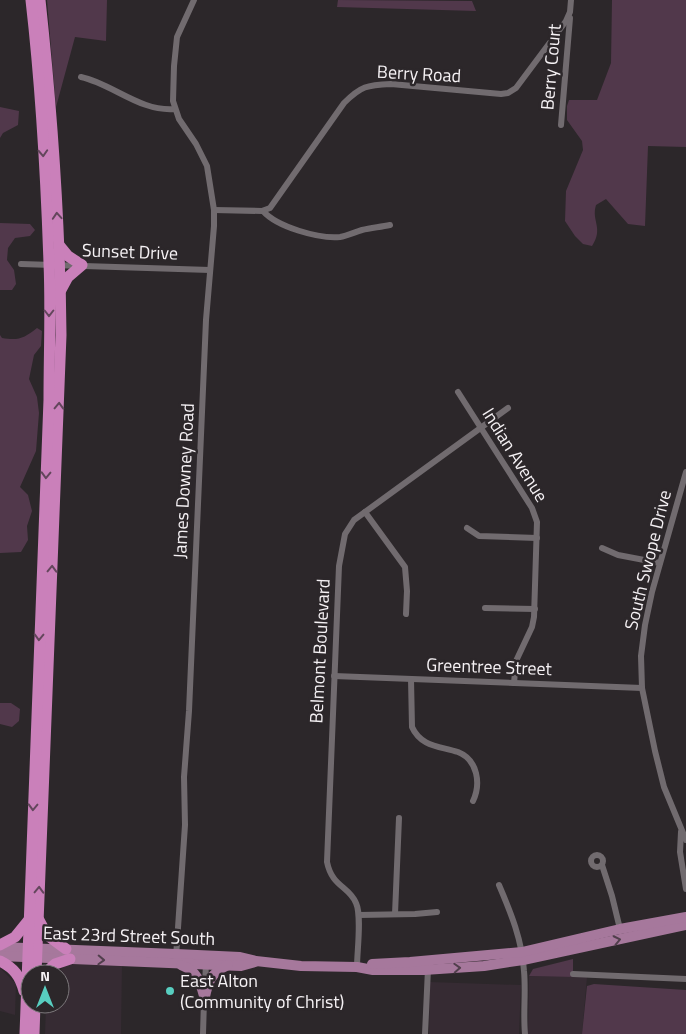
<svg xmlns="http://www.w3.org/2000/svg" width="686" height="1034" font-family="'Titillium Web',sans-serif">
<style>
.built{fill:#362b33}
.green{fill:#51384b}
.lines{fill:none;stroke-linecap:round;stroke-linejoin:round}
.street{stroke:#716b6f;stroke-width:6}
.primary{stroke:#a6789c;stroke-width:10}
.highway{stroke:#ca80ba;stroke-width:11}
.oneway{stroke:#63465c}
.oneway2{stroke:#513f4c}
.poi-dot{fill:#58cec0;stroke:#2c272a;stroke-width:2}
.labels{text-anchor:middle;stroke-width:5;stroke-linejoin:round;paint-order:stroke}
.street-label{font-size:18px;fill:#f5f1f4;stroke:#2c272a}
.poi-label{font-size:18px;fill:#f5f1f4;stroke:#2c272a;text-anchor:start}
</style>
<rect width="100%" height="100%" fill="#2c272a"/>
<!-- built -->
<g class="built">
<path d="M66 963 122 965 121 1034H45L46 1004H60V974H58Z"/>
<path d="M0 968 16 984 15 1015 0 1011Z"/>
<path d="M529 976 587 977 582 1034H528Z"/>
<path d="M430 982 521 985 519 1034H429Z"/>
</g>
<!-- green -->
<g class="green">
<path d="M47 0H107L106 41 75 37 56 107Z"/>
<path d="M338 0 472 1 476 11 337 7Z"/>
<path d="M612 0H686V147L648 146 645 226 628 224 606 199 596 205C591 221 604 228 592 246L583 244 575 236 565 221 566 191 583 150 582 141 567 120V106L569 100H597L611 63Z"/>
<path d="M0 107 19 111 18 125 3 133 0 138Z"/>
<path d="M0 223 30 224 35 230 30 236 15 238 8 248 7 260 14 270 16 284 12 290H0Z"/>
<path d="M37 328 42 331 41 346 34 355 29 379 37 397 39 413 36 451 20 487 28 495 32 511 27 526 28 540 21 552 0 553V335L2 338C19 341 24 338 37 328Z"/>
<path d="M0 703H11L20 709 19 721 12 727 0 724Z"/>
<path d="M573 959V977L529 976 533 969Z"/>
<path d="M594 984 686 990V1034H582L587 986Z"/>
</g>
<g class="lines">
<!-- street -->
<g class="street">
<path d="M81 77C113 84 140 112 175 109"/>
<path d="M561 125 570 18"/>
<path d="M214 210 262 211 270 208 344 103C361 86 367 85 391 84L501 94 508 93 516 88 566 21 570 12 571 0"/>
<path d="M263 211C277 227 319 239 340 237 347 236 355 232 362 230 371 228 380 227 390 225"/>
<path d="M21 264 210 270"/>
<path d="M458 392 532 508 537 522 534 617 532 627 516 661 514 683"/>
<path d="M686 472 652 592 645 625 641 656 642 688 655 751 664 787 686 840"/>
<path d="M365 512 405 567 407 591 406 614"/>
<path d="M467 528 479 536 537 538"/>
<path d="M602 548 618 555 660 563"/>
<path d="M485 608 535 609"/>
<path d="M334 676 642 688"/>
<path d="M411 679 412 727C421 747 440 746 458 752 478 760 481 784 473 801"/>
<path d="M681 832 680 852 686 889"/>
<circle cx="597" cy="861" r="6"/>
<path d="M602 865 612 896 620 929"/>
<path d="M499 885C511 913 522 940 524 971 526 992 523 1013 525 1034"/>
<path d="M395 914 399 818"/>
<path d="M359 915 415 914 437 912"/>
<path d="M176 957 185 825 184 777 189 711 206 320 214 226V210L207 166 196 144 179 119 173 101 174 66 177 37 194 0"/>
<path d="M357 967C357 951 362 916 356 903 349 886 332 887 327 862L339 566 345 534 354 520 508 408"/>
<path d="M573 974 686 979"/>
<path d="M205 987 206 962"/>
<path d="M203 1034 204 1000"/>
<path d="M425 1034 428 969"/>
</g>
<!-- primary -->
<g class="primary">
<path d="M0 947 176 954 240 957 256 961 301 966 357 967 373 970H424L484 966 523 960 686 925"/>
<path d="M0 956 241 966 255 962"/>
<path d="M372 964 410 962 522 952 620 929 686 917"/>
<path d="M181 965C197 971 200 981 204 996"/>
<path d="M204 1001C208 983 209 974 228 965"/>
</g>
<!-- highway -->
<g class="highway">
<path d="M59 245 68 256 82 265 68 277 61 290"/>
<path d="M39 920 47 935 66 949"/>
<path d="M0 945 15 937 28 921"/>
<path d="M0 961C14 968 20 976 24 991"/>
<path d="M36 974 61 335C60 223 52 111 40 0"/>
<path d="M44 974 55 964 70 959"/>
<path d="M25 1034 49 400C49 354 51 308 49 263 46 175 41 87 31 0"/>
<path d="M34 1034 35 1004"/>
</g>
</g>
<!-- one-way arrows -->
<defs><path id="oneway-chevron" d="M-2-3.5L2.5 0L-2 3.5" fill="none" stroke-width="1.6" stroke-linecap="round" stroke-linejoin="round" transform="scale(1.25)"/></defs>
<g class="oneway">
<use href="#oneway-chevron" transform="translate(43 153) rotate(87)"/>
<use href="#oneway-chevron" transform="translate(57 216) rotate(-94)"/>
<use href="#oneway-chevron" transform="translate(49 313) rotate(90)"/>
<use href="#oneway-chevron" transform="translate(59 406) rotate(-88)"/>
<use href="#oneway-chevron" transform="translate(46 475) rotate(92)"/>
<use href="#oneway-chevron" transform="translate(52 569) rotate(-88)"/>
<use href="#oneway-chevron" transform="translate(39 637) rotate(92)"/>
<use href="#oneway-chevron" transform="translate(33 807) rotate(92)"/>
<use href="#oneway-chevron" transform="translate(39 890) rotate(-88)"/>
</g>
<g class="oneway2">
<use href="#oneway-chevron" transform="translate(617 940) rotate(-12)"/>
<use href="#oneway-chevron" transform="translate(101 960) rotate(2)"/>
<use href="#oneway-chevron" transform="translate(457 968) rotate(-3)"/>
</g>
<!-- markers -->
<circle class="poi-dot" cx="170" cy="991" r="5"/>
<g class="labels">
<!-- street labels -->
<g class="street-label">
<text transform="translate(551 67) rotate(-85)" y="6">Berry Court</text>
<text transform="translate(419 74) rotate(3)" y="6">Berry Road</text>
<text transform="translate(130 252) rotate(2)" y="6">Sunset Drive</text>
<text transform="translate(515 455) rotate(58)" y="6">Indian Avenue</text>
<text transform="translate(184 481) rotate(-87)" y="6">James Downey Road</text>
<text transform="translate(648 560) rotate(-76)" y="6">South Swope Drive</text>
<text transform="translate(320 651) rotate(-87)" y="6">Belmont Boulevard</text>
<text transform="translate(489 667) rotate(2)" y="6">Greentree Street</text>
<text transform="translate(129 936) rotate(2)" y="6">East 23rd Street South</text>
</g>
<!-- poi labels -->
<g class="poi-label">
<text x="180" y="987">East Alton<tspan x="180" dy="21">(Community of Christ)</tspan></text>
</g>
</g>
<!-- north arrow -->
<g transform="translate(45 989)"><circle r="24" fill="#2c272a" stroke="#7c787b"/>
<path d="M0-4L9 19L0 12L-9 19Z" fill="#58cec0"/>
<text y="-8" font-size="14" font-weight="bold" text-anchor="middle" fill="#f5f1f4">N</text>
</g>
</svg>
